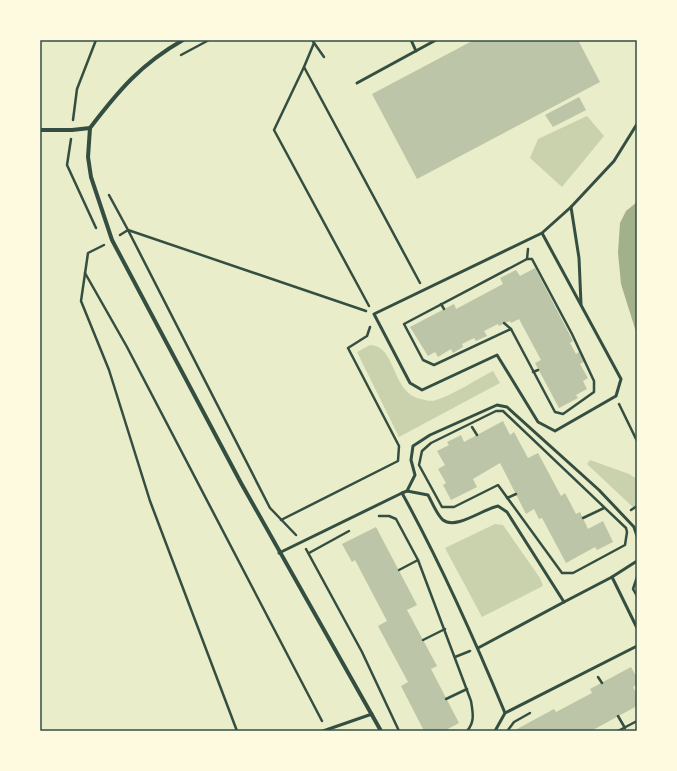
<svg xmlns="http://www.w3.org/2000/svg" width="677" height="771" font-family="'Sofia Sans Condensed',sans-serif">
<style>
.green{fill:#cad2ad}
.water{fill:#a3b18a}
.building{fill:#bcc5a7}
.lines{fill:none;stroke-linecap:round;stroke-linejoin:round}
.path{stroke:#344e41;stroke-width:2.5}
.service{stroke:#344e41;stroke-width:3}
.minor{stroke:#344e41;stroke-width:4}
.neatline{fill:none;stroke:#344e41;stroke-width:1.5}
</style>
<rect width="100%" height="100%" fill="#e9edc9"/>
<!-- green -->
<g class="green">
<path d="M587 116 604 136 562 187 530 158 538 139Z"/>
<path d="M370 345C397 346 391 393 421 399 425 400 431 402 436 400 455 394 475 380 493 371L500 383 399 437 357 352Z"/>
<path d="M590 460 629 474 637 479V511L587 464Z"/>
<path d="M495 524 503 525 540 578 543 586 482 617 445 548Z"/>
</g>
<!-- water -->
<path class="water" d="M637 202V335L621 284 618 253 620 223 626 211Z"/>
<!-- building -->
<g class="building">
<path d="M474 40H578L600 82 417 179 372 94Z"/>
<path d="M579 97 586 110 553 127 545 115Z"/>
<path d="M535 268 573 341 570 343 576 354 579 352 584 362 580 364 588 378 583 381 587 389 576 395 578 398 559 408 535 363 541 360 519 319 511 323 510 321 499 326 498 324 484 331 487 336 476 341 474 338 462 344 463 347 453 353 451 349 438 357 435 352 428 356 410 327 454 304 456 309 503 284 500 278 516 270 520 276Z"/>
<path d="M503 421 510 435 514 432 528 458 538 453 561 496 565 493 576 514 580 512 588 529 603 521 613 542 597 550 595 547 566 563 542 518 539 519 534 509 526 514 500 463 473 479 477 487 451 500 443 485 446 483 438 469 445 465 437 451 449 445 447 442 461 435 464 442Z"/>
<path d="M376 527 417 605 407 610 437 666 431 669 459 723 444 731H424L401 686 408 682 378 626 387 621 355 560 352 562 342 544Z"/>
<path d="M631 667 637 678V684L633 687 637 695V706L591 731H518L517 729 554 709 556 712 592 693 590 689Z"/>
</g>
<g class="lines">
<!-- path -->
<g class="path">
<path d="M312 40 324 57"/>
<path d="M314 43 304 67 420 283"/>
<path d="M181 55 209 40"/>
<path d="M304 67 274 130 369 306"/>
<path d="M73 120 77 89 96 40"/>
<path d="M71 139 67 165 96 228"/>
<path d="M109 195 128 230 366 311"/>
<path d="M120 235 128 230 270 508 296 535"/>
<path d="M104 245 88 253 81 301 109 370 150 501 237 731"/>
<path d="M527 259H532L572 334 594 381V392L563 414 555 412 511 329 434 365 423 360 404 324Z"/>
<path d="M527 259 528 249"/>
<path d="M85 273 127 347 322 721"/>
<path d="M441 304 444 309"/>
<path d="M504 323 511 329"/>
<path d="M533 372 538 370"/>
<path d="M619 404 637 441"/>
<path d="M496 411H503L626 528 627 532 625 545 573 573H562L498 485 454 507H442L419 465 422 451 431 443Z"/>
<path d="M472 427 477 435"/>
<path d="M507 498 516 494"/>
<path d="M631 510 637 506"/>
<path d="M379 516H389L396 519 418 560 471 701C473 713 475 722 467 731"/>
<path d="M583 518 604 508"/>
<path d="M281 520 398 461 399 446 348 348 367 336 370 327"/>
<path d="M306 549 362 652 399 731"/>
<path d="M309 553 349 531"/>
<path d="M399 570 418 560"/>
<path d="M637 577 633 589 637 596"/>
<path d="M423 640 445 629"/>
<path d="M455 657 470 651"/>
<path d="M598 677 602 683"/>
<path d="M446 699 467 689"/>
<path d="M618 716 625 728"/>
<path d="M508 730 514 722 530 713"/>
<path d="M618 731 637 721"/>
</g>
<!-- service -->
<g class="service">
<path d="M411 40 416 51"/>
<path d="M357 83 436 40"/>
<path d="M571 207 579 258 581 304"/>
<path d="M542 233 374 314 410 383 422 390 497 355 538 422 555 431 616 396 621 379 542 233 571 207 614 161 637 124"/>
<path d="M407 491 428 495C432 502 437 515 443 520 456 530 483 509 498 506L507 512 564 602 612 577"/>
<path d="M402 493 407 491 415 475 411 460 413 446 430 435 497 405 507 407 599 490 634 527 637 536"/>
<path d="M279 553 402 493C441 564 474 638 505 713"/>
<path d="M637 561 612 577 637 628"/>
<path d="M478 648 564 602"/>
<path d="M323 731 372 714"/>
<path d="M495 731 505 713 637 646"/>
</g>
<!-- minor -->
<g class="minor">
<path d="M90 128 88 157 91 177 112 240 241 483 381 731"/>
<path d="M40 130H72L90 128C119 90 141 64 183 40"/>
</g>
</g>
<!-- border -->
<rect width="677" height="771" fill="none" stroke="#fefae0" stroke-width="82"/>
<rect x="41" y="41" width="595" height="689" class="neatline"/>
</svg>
